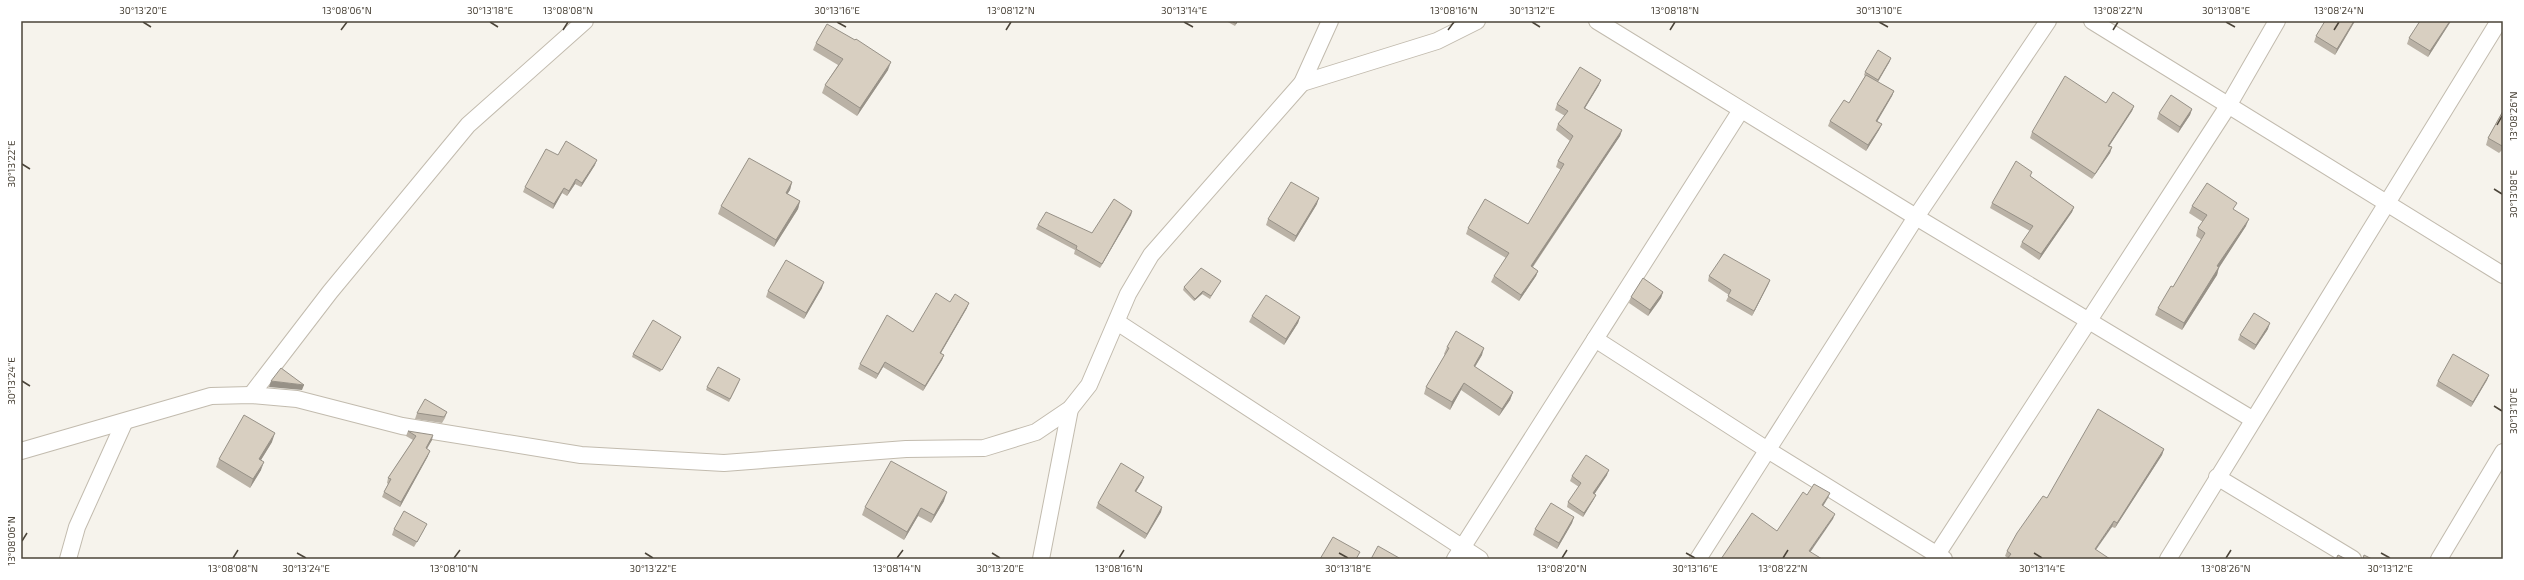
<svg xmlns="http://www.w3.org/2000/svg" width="2524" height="580" font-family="'Exo 2',sans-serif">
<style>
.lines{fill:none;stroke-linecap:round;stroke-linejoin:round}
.minor-casing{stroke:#c2bbae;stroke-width:18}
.minor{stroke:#fff;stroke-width:16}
.wall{fill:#bab2a6}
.shaded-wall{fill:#979187}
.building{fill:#d8cfc1;stroke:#979187}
.ticks{fill:none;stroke:#4b4439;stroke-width:1.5}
.neatline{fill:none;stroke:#4b4439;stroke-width:1.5}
.ticks-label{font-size:10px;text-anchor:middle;fill:#4b4439}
</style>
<rect width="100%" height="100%" fill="#f6f3ec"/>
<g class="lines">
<defs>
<g id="minor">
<path d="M1597 21 1916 217 2252 419"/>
<path d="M2092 21 2503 275"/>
<path d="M1302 83 1437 41 1477 21"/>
<path d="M1117 322 1480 559"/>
<path d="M1595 339 1766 449 1944 559"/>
<path d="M251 395 330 292 468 125 585 21"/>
<path d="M21 451 211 396 251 395 297 399 402 426 581 455 724 463 906 449 984 448 1036 432 1070 409 1089 385 1128 294 1151 255 1302 83 1330 21"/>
<path d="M2217 477 2353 559"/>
<path d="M68 559 77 527 124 423"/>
<path d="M1041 559 1070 409"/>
<path d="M1455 559 1741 110"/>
<path d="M1698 559 1916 217 2048 21"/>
<path d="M1934 559 2228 106 2277 21"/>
<path d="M2168 559 2499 21"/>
<path d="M2439 559 2503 452"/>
</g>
</defs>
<!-- minor casing -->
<use href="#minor" class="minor-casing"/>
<!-- minor -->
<use href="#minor" class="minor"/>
</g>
<!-- wall -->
<g class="wall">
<path d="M1226 21H1238L1235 26Z"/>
<path d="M2355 21 2335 55 2314 42 2316 36Z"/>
<path d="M2420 21H2451L2428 57 2407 44 2409 38Z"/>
<path d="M816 43 888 70 857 116 822 93 825 85 838 65 813 50Z"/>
<path d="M1890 61 1878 82 1894 91 1892 96 1877 121 1882 124 1879 130 1866 151 1828 126 1830 121 1849 103 1865 76 1864 75 1865 72Z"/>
<path d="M1599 85 1585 108 1622 130 1620 136 1533 267 1538 271 1536 276 1519 301 1491 282 1494 276 1506 258 1466 234 1468 228 1528 224 1561 170 1556 167 1558 161 1570 141 1556 130 1558 124 1565 116 1555 110 1557 104Z"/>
<path d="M2106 103 2134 106 2132 111 2109 146 2112 147 2110 153 2092 179 2030 138 2032 132Z"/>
<path d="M2192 109 2190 115 2178 133 2157 119 2159 113Z"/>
<path d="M2503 111V150H2502L2499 153 2486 145 2488 138Z"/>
<path d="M558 155 595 165 581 187 575 184 567 196 562 193 553 209 523 192 525 187Z"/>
<path d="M2030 176 2074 207 2072 212 2039 260 2020 247 2022 242 2030 231 1990 208 1992 203Z"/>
<path d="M792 182 790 190 787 194 800 201 798 209 774 247 718 214 721 206Z"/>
<path d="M1317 204 1294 242 1266 225 1268 219Z"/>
<path d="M2192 206 2235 210 2246 226 2219 267 2217 275 2182 330 2155 315 2158 308 2173 287 2202 240 2196 236 2198 228 2203 222 2189 213Z"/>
<path d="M1132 211 1131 215 1100 268 1074 254 1075 250 1036 229 1038 225 1092 233Z"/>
<path d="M1709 276 1770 280 1768 285 1752 316 1726 301 1729 295 1708 281Z"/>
<path d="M1219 283 1210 299 1202 294 1194 301 1183 290 1184 287Z"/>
<path d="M822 288 804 319 766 297 768 291Z"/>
<path d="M1663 292 1661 298 1648 316 1629 303 1631 297Z"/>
<path d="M950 302 967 308 941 353 944 355 942 360 923 391 883 367 876 379 858 369 860 364 913 332Z"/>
<path d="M1252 316 1300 317 1298 323 1284 345 1249 322Z"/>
<path d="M2268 329 2254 350 2238 340 2240 335Z"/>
<path d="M681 337 680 340 660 372 632 357 633 354Z"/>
<path d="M1447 347 1482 355 1475 367 1513 392 1510 400 1499 416 1461 390 1450 410 1424 394 1426 387 1445 355 1444 354Z"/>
<path d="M2489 375 2487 380 2471 407 2436 386 2438 381Z"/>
<path d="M739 382 729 402 706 390 707 387Z"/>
<path d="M447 412 445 418 442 423 415 419 417 413Z"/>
<path d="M408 431 432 440 427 449 428 456 400 507 382 497 384 492 388 484 387 483 388 478 413 440 406 436Z"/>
<path d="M272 442 261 460V470L250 488 216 467 219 459Z"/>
<path d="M2164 449 2162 455 2115 528 2112 527 2008 558 2005 556 2007 551 2047 498Z"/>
<path d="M1607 475 1594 494V499L1583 517 1567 507 1568 502 1579 487 1570 481 1572 476Z"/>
<path d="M1142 482 1136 492 1162 507 1161 512 1145 539 1096 508 1098 503Z"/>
<path d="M944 501 931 523 918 516 904 540 862 515 865 507Z"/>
<path d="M1574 517 1572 523 1557 549 1533 535 1535 529Z"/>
<path d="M394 529 424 530 414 547 392 535Z"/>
</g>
<!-- shaded-wall -->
<g class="shaded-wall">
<path d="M2354 21H2355L2335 55 2337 49Z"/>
<path d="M2450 21H2451L2428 57 2430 51Z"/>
<path d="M1891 58 1890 61 1877 83 1878 80Z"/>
<path d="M891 62 888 70 857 116 860 108Z"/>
<path d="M1601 80 1599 85 1582 113 1584 108Z"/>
<path d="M1894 91 1892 96 1874 127 1876 121Z"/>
<path d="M2134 106 2132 111 2106 151 2108 146Z"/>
<path d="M2192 109 2190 115 2178 133 2180 127Z"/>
<path d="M1882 124 1879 130 1866 151 1868 145Z"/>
<path d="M1622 130 1620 136 1529 272 1531 266Z"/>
<path d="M2112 147 2110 153 2092 179 2095 174Z"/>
<path d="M597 160 595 165 581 187 582 183Z"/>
<path d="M576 179 575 184 567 196 569 191Z"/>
<path d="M792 182 790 190 783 201 786 193Z"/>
<path d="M564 188 562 193 553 209 554 204Z"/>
<path d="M1319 198 1317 204 1294 242 1296 236Z"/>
<path d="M800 201 798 209 774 247 776 240Z"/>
<path d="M2074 207 2072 212 2039 260 2041 254Z"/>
<path d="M1132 211 1131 215 1100 268 1102 264Z"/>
<path d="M2249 219 2246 226 2215 274 2217 266Z"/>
<path d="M2219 267 2217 275 2182 330 2184 323Z"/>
<path d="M1538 271 1536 276 1519 301 1521 295Z"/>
<path d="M1770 280 1768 285 1752 316 1754 311Z"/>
<path d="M824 282 822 288 804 319 806 313Z"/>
<path d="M1203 291 1202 294 1194 301 1195 299Z"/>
<path d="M1663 292 1661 298 1648 316 1650 310Z"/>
<path d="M969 303 967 308 938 358 940 353Z"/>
<path d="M1300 317 1298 323 1284 345 1286 339Z"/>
<path d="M2270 323 2268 329 2254 350 2256 345Z"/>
<path d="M1484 348 1482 355 1471 373 1474 366Z"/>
<path d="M944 355 942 360 923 391 925 386Z"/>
<path d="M885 362 883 367 876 379 878 374Z"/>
<path d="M2489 375 2487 380 2471 407 2473 402Z"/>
<path d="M271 381 304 385 302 390 269 387Z"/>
<path d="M1464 383 1461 390 1450 410 1452 402Z"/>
<path d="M1513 392 1510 400 1499 416 1502 409Z"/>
<path d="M275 433 272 442 256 468 259 459Z"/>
<path d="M433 435 432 440 424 453 426 448Z"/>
<path d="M2164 449 2162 455 2115 528 2117 523Z"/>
<path d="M430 451 428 456 400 507 401 502Z"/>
<path d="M264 462 261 470 250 488 253 479Z"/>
<path d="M1609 470 1607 475 1592 498 1593 493Z"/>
<path d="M1144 477 1142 482 1133 496 1135 491Z"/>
<path d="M947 492 944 501 931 523 934 515Z"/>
<path d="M1830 493 1828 498 1820 511 1822 505Z"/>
<path d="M1596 495 1594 499 1583 517 1584 513Z"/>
<path d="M1162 507 1161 512 1145 539 1147 534Z"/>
<path d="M921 508 918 516 904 540 907 532Z"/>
<path d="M1835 514 1833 519 1807 557 1809 551Z"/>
<path d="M1574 517 1572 523 1557 549 1559 543Z"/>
<path d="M2114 521 2112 527 2093 554 2095 549Z"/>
</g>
<!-- building -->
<g class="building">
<path d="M1232 21H1237L1236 24Z"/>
<path d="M2325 21H2354L2337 49 2316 36Z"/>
<path d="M2420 21H2450L2430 51 2409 38Z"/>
<path d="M827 24 855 40 856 39 891 62 860 108 825 85 843 59 816 43Z"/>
<path d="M1878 50 1891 58 1878 80 1865 72Z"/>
<path d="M1580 67 1601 80 1584 108 1622 130 1531 266 1538 271 1521 295 1494 276 1509 253 1468 228 1485 199 1528 224 1564 164 1558 161 1573 136 1558 124 1568 111 1557 104Z"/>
<path d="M1866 75 1894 91 1876 121 1882 124 1868 145 1830 121 1844 100 1849 103Z"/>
<path d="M2065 76 2106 103 2113 92 2134 106 2108 146 2112 147 2095 174 2032 132Z"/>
<path d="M2171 95 2192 109 2180 127 2159 113Z"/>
<path d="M2503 111V144L2502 146 2488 138Z"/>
<path d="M566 141 597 160 582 183 576 179 569 191 564 188 554 204 525 187 546 149 558 155Z"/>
<path d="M749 158 792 182 786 193 800 201 776 240 721 206Z"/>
<path d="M2016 161 2032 172 2030 176 2074 207 2041 254 2022 242 2033 226 1992 203Z"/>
<path d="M1291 182 1319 198 1296 236 1268 219Z"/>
<path d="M2207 183 2237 203 2233 209 2249 219 2217 266 2219 267 2184 323 2158 308 2171 286 2173 287 2205 233 2198 228 2207 215 2192 206Z"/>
<path d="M1114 199 1132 211 1102 264 1076 249 1077 246 1038 225 1046 212 1092 233Z"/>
<path d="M1724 254 1770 280 1754 311 1728 296 1731 290 1709 276Z"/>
<path d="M786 260 824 282 806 313 768 291Z"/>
<path d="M1201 268 1221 281 1211 296 1203 291 1195 299 1184 287Z"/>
<path d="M1643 278 1663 292 1650 310 1631 297Z"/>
<path d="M936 293 950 302 955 294 969 303 940 353 944 355 925 386 885 362 878 374 860 364 887 315 913 332Z"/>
<path d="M1266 295 1300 317 1286 339 1252 316Z"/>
<path d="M2254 313 2270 323 2256 345 2240 335Z"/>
<path d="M653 320 681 337 662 370 633 354Z"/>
<path d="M1456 331 1484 348 1474 366 1513 392 1502 409 1464 383 1452 402 1426 387 1449 348 1447 347Z"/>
<path d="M2453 354 2489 375 2473 402 2438 381Z"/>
<path d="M718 367 740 379 730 399 707 387Z"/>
<path d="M281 368 304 385 271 381Z"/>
<path d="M425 399 447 412 444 417 417 413Z"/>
<path d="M2098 409 2164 449 2117 523 2114 521 2095 549 2110 559H2007L2011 554 2007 551 2017 533 2043 496 2047 498Z"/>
<path d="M244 415 275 433 259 459 264 462 253 479 219 459Z"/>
<path d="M408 431 433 435 426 448 430 451 401 502 384 492 391 479 388 478 416 436Z"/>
<path d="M1586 455 1609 470 1593 493 1596 495 1584 513 1568 502 1581 483 1572 476Z"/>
<path d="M891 461 947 492 934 515 921 508 907 532 865 507Z"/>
<path d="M1121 463 1144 477 1135 491 1162 507 1147 534 1098 503Z"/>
<path d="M1814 484 1830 493 1822 505 1835 514 1809 551 1822 559H1721L1752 513 1777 531 1803 492 1807 495Z"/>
<path d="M1551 503 1574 517 1559 543 1535 529Z"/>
<path d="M404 511 427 524 417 542 394 529Z"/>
<path d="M1333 537 1360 552 1356 559H1320Z"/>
<path d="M1378 546 1401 559H1371Z"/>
<path d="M2338 555 2346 559H2336Z"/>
<path d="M2364 555 2372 559H2363Z"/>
</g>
<!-- ticks -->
<path class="ticks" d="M143 22 151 27M490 22 498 27M837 22 846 27M1184 22 1193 27M1532 22 1540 27M1879 22 1888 27M2226 22 2235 27M341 30 347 22M563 30 568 22M1006 30 1011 22M1448 30 1454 22M1670 30 1675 22M2113 30 2118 22M2334 30 2339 22M2497 125 2502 116M22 164 30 169M2494 189 2502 194M22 381 30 386M2494 406 2502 411M22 541 27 533M297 553 306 558M645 553 653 558M992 553 1000 558M1339 553 1348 558M1686 553 1695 558M2034 553 2042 558M2381 553 2390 558M233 558 238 550M454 558 460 550M897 558 903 550M1119 558 1124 550M1562 558 1567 550M1783 558 1788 550M2226 558 2231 550"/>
<!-- border -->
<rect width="2524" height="580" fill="none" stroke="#ffffff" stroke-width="44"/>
<rect x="22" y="22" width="2480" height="536" class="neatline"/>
<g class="ticks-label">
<text x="143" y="14">30°13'20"E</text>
<text x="347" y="14">13°08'06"N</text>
<text x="490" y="14">30°13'18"E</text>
<text x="568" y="14">13°08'08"N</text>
<text x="837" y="14">30°13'16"E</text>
<text x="1011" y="14">13°08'12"N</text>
<text x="1184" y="14">30°13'14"E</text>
<text x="1454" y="14">13°08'16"N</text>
<text x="1532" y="14">30°13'12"E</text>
<text x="1675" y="14">13°08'18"N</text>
<text x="1879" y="14">30°13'10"E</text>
<text x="2118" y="14">13°08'22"N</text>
<text x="2226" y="14">30°13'08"E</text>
<text x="2339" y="14">13°08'24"N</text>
<text transform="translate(2513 116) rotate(-90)" y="4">13°08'26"N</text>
<text transform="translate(11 164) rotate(-90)" y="4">30°13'22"E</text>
<text transform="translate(2513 194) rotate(-90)" y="4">30°13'08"E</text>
<text transform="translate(11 381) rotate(-90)" y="4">30°13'24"E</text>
<text transform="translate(2513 411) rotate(-90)" y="4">30°13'10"E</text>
<text transform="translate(11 541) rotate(-90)" y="4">13°08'06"N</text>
<text x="233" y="572">13°08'08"N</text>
<text x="306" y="572">30°13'24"E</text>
<text x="454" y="572">13°08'10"N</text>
<text x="653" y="572">30°13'22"E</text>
<text x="897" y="572">13°08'14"N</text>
<text x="1000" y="572">30°13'20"E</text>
<text x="1119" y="572">13°08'16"N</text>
<text x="1348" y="572">30°13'18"E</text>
<text x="1562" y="572">13°08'20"N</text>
<text x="1695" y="572">30°13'16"E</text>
<text x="1783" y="572">13°08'22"N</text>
<text x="2042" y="572">30°13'14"E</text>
<text x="2226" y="572">13°08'26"N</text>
<text x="2390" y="572">30°13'12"E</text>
</g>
</svg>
